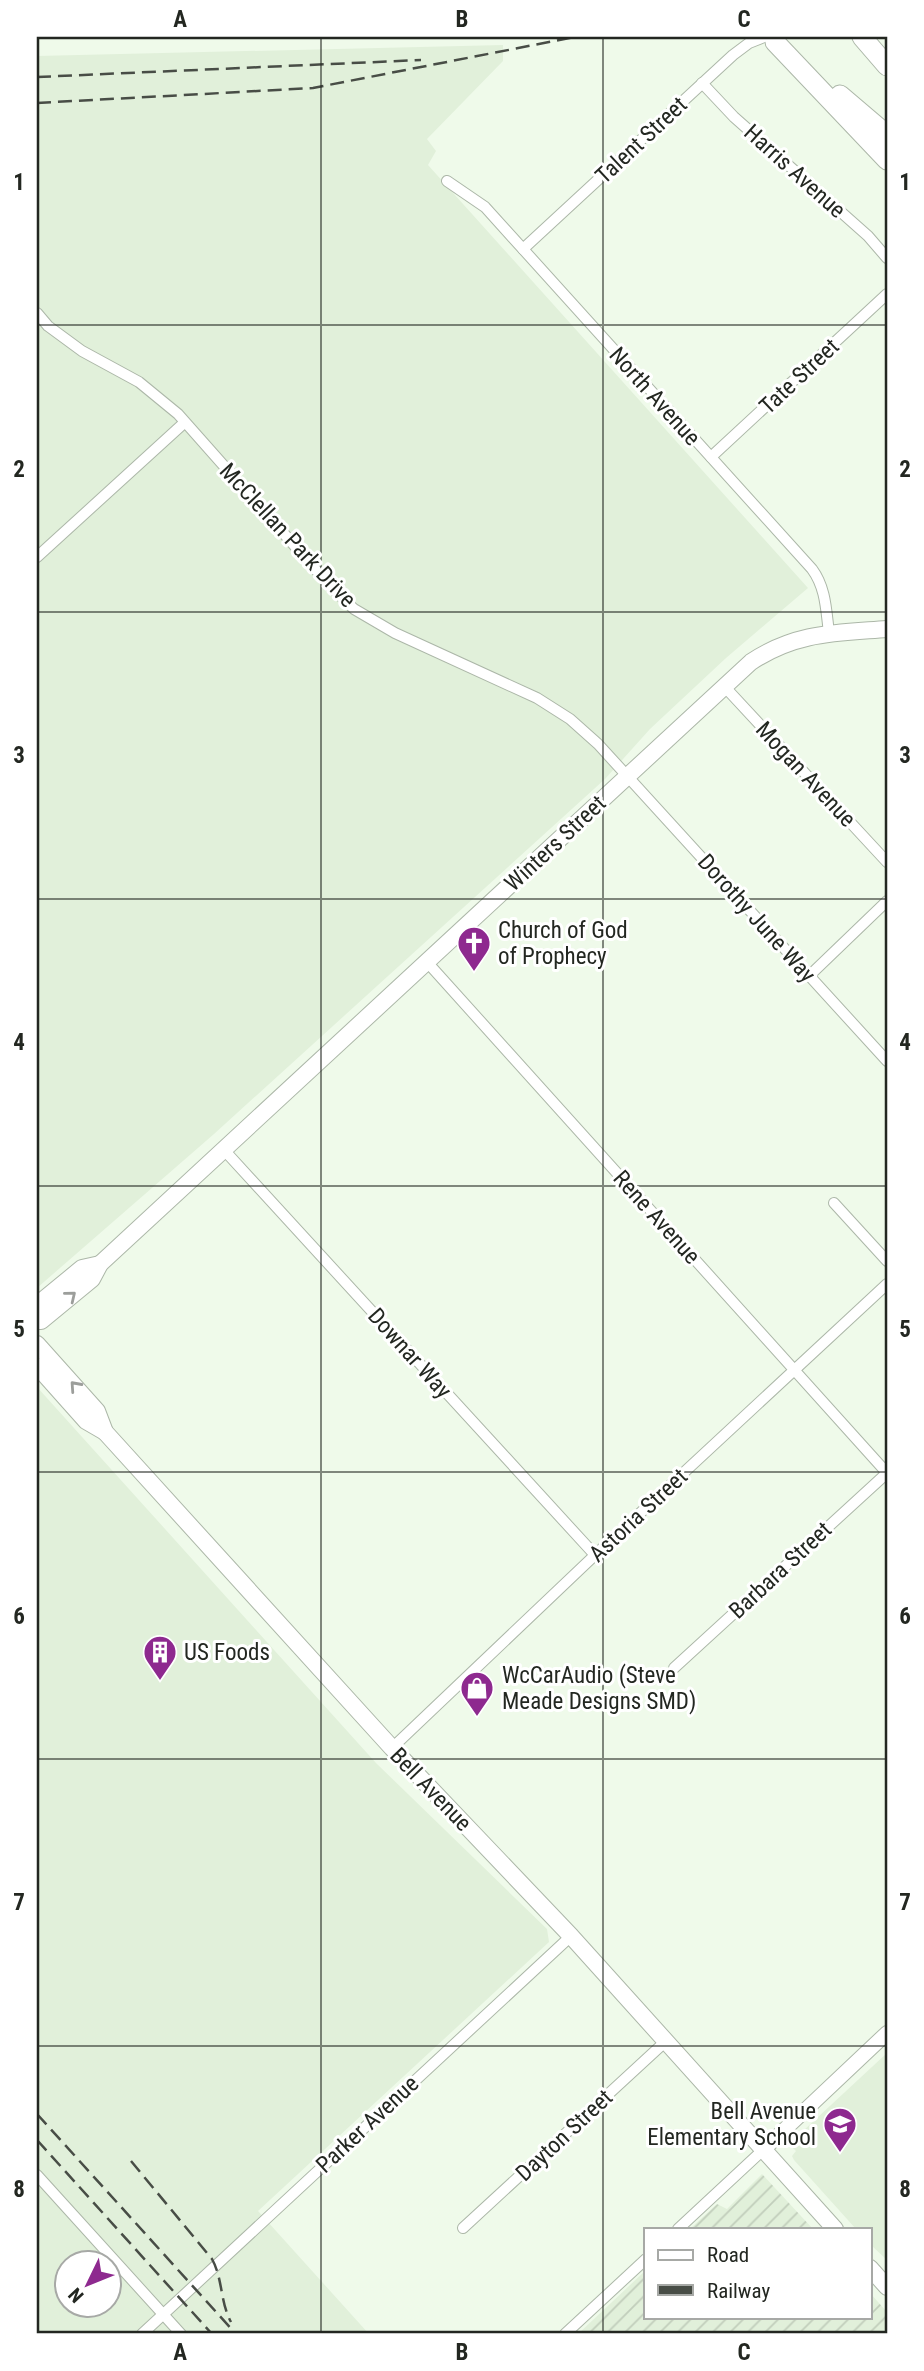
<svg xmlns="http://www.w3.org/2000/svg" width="924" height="2371" font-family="'Roboto Condensed',sans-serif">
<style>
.built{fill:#e1f0da;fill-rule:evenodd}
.industrial{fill:url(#industrial-furrows)}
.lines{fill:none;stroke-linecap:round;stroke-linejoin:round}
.minor-casing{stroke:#acb7a8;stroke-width:12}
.tertiary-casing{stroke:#acb7a8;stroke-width:16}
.secondary-casing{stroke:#acb7a8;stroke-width:18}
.motorway-casing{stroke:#acb7a8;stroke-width:21}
.minor{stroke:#fff;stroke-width:10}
.tertiary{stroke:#fff;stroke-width:14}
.secondary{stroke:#fff;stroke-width:16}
.motorway{stroke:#fff;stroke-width:19}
.rail{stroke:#484d46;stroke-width:2.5;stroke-dasharray:14 7;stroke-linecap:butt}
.oneway{stroke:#9c9e9b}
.grid{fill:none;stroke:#232721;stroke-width:2;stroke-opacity:0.55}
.labels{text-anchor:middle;stroke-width:6;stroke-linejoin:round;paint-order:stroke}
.street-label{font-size:23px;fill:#232721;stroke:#fff}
.poi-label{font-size:23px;fill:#232721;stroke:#fff;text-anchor:start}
.neatline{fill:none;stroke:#232721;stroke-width:2.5}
.grid-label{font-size:23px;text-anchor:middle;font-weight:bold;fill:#232721}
</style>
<defs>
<pattern id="industrial-furrows" width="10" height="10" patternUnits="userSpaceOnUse" patternTransform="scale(1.75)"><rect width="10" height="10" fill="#e1f0da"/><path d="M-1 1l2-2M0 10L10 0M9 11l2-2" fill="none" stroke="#c1cebb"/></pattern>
</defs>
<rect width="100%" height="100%" fill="#effaea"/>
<!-- built -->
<g class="built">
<path d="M503 45V61L427 139 436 151 428 165 808 588 726 658 650 729 605 779 214 1134 37 1288V56Z"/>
<path d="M37 1387 376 1763 547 1929 549 1942 258 2211 369 2334H37ZM66 2262H108V2304H66Z"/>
<path d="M887 2053V2260L870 2244V2229H856L794 2160 792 2156 796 2151 789 2144Z"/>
</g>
<!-- industrial -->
<g class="industrial">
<path d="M762 2174 813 2229H690L717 2204 727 2209Z"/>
<path d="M646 2270V2317H870V2293L887 2312V2334H578Z"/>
</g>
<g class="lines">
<defs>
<g id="minor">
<path d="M702 83 734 117 868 236 887 258"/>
<path d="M447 181 485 207 812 569C826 588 826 610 829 633"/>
<path d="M523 249 733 55 749 43 764 37"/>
<path d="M37 313 48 326 82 351 139 382 178 414 332 588 354 609 395 633 537 698 570 719 598 744 887 1061"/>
<path d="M711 457 887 294"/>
<path d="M37 557 184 423"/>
<path d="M724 686 887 862"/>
<path d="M427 962 887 1473"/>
<path d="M809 976 887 901"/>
<path d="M225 1151 595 1555"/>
<path d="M834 1203 887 1261"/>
<path d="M674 1668 887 1473"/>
<path d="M392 1748 595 1555 887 1284"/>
<path d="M37 2175 181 2334"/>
<path d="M463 2228 666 2041"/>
<path d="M678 2229 763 2150"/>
<path d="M142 2334 571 1936"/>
<path d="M565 2334 646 2259"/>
</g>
<path id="tertiary" d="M763 2150 887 2033"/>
<g id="secondary">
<path d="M37 1305 82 1268 100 1264"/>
<path d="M37 1321H41L92 1279 100 1264 751 662C796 632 836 633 887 629"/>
<path d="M37 1344 97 1411 105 1432 392 1748 571 1936 835 2229"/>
<path d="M37 1366 86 1421 105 1432"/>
<path d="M870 2268 887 2287"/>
</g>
<g id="motorway">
<path d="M862 37 887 66"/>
<path d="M775 42 887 160"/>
<path d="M840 95 887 135"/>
</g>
</defs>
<!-- minor casing -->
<use href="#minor" class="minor-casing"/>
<!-- tertiary casing -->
<use href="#tertiary" class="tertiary-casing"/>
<!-- secondary casing -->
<use href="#secondary" class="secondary-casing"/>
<!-- motorway casing -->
<use href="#motorway" class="motorway-casing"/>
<!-- minor -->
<use href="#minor" class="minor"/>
<!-- tertiary -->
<use href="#tertiary" class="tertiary"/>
<!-- secondary -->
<use href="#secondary" class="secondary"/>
<!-- motorway -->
<use href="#motorway" class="motorway"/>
<!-- rail -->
<g class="rail">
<path d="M37 77 421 60"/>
<path d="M37 103 313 88 575 37"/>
<path d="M37 2114 236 2334"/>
<path d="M37 2140 212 2334"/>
<path d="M131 2161 212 2259C223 2279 220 2302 231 2322"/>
</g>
</g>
<!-- one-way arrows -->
<defs><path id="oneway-chevron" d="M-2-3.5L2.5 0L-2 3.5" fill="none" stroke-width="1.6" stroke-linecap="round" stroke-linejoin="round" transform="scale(1.75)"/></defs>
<g class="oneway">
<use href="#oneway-chevron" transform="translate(71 1296) rotate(-39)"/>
<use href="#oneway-chevron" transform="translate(75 1386) rotate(-132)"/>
</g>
<!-- grid -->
<path class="grid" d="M321 37V2334M603 37V2334M37 325H887M37 612H887M37 899H887M37 1186H887M37 1472H887M37 1759H887M37 2046H887"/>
<!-- icons -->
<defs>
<symbol id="church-pin" viewBox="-11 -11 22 30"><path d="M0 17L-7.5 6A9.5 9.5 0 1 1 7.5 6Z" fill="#8e298f" stroke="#fff"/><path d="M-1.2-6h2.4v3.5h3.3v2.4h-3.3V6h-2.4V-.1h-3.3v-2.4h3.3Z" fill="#fff"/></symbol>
<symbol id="building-pin" viewBox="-11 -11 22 30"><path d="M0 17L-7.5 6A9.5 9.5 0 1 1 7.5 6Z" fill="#8e298f" stroke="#fff"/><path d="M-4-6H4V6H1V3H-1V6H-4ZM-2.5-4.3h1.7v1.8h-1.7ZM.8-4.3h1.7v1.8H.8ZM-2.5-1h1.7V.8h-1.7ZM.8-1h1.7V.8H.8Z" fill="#fff"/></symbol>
<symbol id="shop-pin" viewBox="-11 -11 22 30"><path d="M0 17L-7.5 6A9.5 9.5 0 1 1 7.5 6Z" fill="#8e298f" stroke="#fff"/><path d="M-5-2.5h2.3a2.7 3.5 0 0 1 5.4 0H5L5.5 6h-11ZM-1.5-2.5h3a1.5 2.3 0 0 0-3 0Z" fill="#fff"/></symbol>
<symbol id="school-pin" viewBox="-11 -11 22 30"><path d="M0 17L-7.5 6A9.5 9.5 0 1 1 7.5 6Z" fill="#8e298f" stroke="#fff"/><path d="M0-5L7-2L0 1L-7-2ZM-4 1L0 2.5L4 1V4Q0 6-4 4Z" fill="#fff"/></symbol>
</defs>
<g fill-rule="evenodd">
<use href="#church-pin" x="455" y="924" width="38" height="52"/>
<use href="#building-pin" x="141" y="1633" width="38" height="52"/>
<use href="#shop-pin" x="458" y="1669" width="38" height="52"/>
<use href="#school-pin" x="821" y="2105" width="38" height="52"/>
</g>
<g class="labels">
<!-- street labels -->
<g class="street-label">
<text transform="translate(641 140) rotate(-43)" y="8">Talent Street</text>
<text transform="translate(795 171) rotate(42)" y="8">Harris Avenue</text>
<text transform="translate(799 376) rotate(-43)" y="8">Tate Street</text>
<text transform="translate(655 396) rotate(48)" y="8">North Avenue</text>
<text transform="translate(288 535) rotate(47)" y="8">McClellan Park Drive</text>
<text transform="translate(806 774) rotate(47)" y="8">Mogan Avenue</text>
<text transform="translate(555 843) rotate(-43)" y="8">Winters Street</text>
<text transform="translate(757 918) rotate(48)" y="8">Dorothy June Way</text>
<text transform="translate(657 1217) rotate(48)" y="8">Rene Avenue</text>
<text transform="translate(410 1353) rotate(48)" y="8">Downar Way</text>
<text transform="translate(638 1515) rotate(-43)" y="8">Astoria Street</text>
<text transform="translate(780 1570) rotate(-43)" y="8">Barbara Street</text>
<text transform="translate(431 1789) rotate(46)" y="8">Bell Avenue</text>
<text transform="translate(367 2124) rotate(-43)" y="8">Parker Avenue</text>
<text transform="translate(564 2135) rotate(-43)" y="8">Dayton Street</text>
</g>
<!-- poi labels -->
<g class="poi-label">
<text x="498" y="938">Church of God<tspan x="498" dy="26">of Prophecy</tspan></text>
<text x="184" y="1660">US Foods</text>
<text x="502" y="1683">WcCarAudio (Steve<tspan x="502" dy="26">Meade Designs SMD)</tspan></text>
<text x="816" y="2119" text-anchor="end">Bell Avenue<tspan x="816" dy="26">Elementary School</tspan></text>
</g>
</g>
<!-- border -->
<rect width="924" height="2371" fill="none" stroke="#ffffff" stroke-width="77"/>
<!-- legend -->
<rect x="644" y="2228" width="228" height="91" fill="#ffffff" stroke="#a7a9a6" stroke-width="2"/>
<rect x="658" y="2250" width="35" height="10" fill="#ffffff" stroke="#a7a9a6" stroke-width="2"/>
<text x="707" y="2262" font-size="21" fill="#232721">Road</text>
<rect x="658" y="2285" width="35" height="10" fill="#484d46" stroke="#a7a9a6" stroke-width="2"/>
<text x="707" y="2298" font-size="21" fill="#232721">Railway</text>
<!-- north arrow -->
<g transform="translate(88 2284) rotate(227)"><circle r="33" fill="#ffffff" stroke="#a7a9a6" stroke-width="2"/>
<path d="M0-5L12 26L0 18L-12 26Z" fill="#8e298f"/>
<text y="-10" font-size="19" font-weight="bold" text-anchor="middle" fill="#232721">N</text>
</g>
<rect x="38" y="38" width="848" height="2294" class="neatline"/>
<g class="grid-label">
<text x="180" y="27">A</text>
<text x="462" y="27">B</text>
<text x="744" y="27">C</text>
<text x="19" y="190">1</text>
<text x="905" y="190">1</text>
<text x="19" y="477">2</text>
<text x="905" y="477">2</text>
<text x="19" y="763">3</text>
<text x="905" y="763">3</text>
<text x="19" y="1050">4</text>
<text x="905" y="1050">4</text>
<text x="19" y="1337">5</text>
<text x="905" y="1337">5</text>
<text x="19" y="1624">6</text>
<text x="905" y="1624">6</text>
<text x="19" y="1910">7</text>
<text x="905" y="1910">7</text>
<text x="19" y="2197">8</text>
<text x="905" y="2197">8</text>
<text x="180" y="2360">A</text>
<text x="462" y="2360">B</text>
<text x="744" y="2360">C</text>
</g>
</svg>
